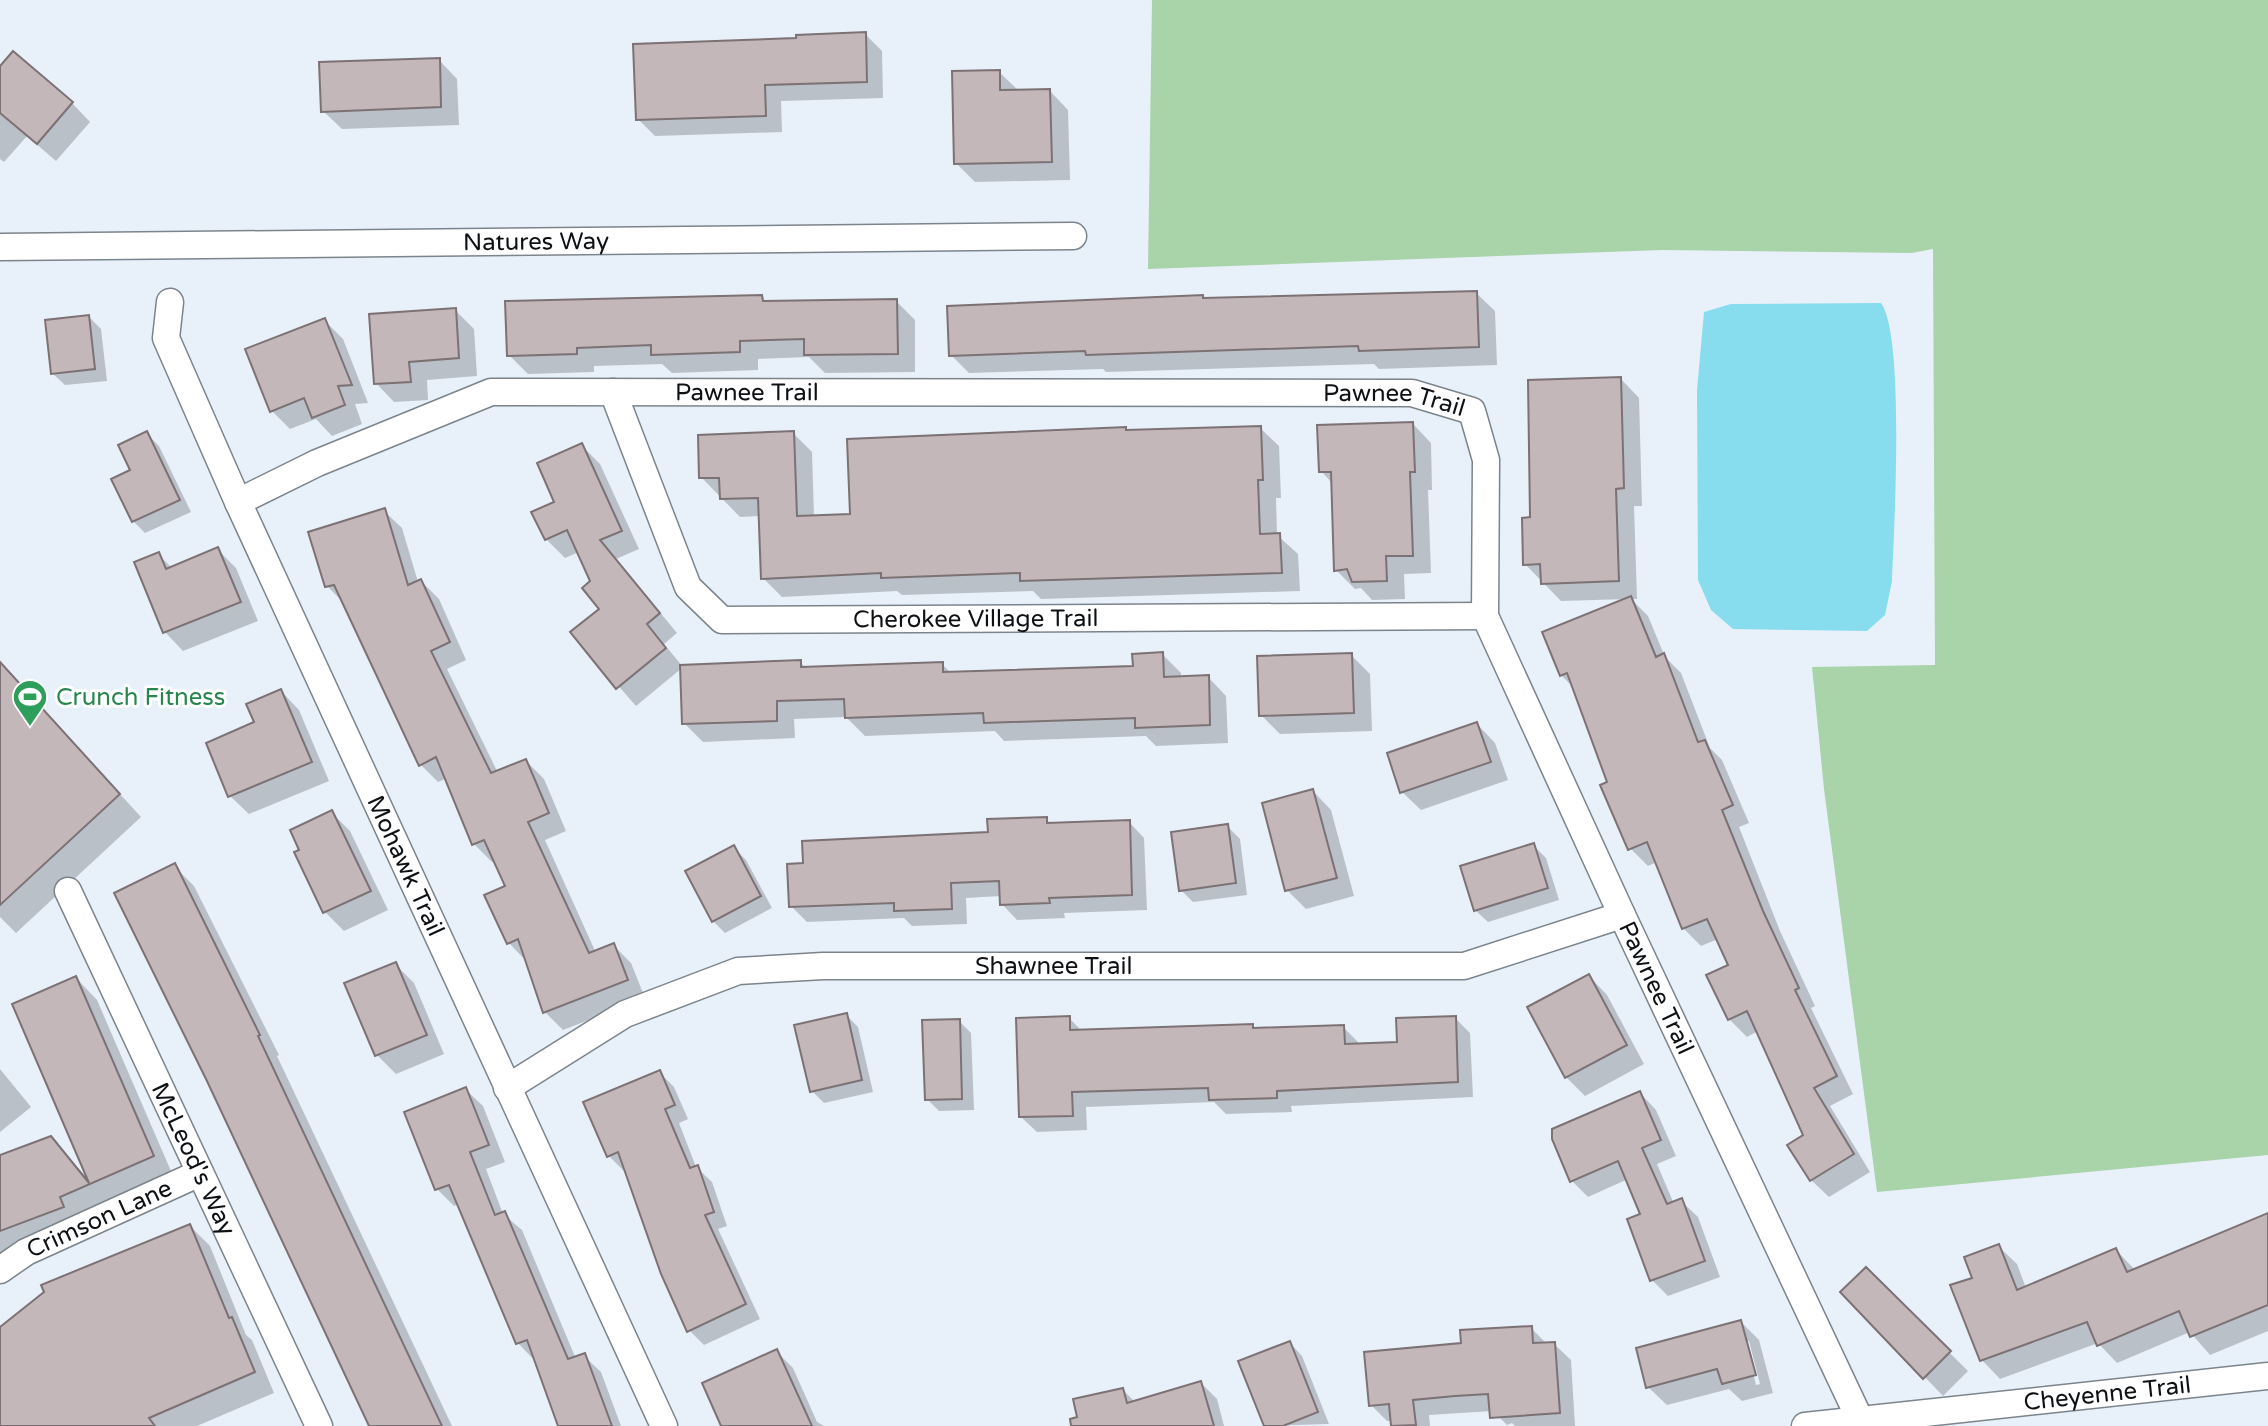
<svg xmlns="http://www.w3.org/2000/svg" width="2268" height="1426" font-family="'Varela Round',sans-serif">
<style>
.green{fill:#a9d3a9}
.water{fill:#87ddee}
.shadow{fill:#0003;fill-rule:evenodd}
.building{fill:#c3b7ba;stroke:#7c7174;stroke-width:2}
.lines{fill:none;stroke-linecap:round;stroke-linejoin:round}
.minor-casing{stroke:#7c848b;stroke-width:29}
.minor{stroke:#fff;stroke-width:26}
.labels{text-anchor:middle;stroke-width:6;stroke-linejoin:round;paint-order:stroke}
.street-label{font-size:24px;fill:#0e1114;stroke:#fff}
.leisure-label{font-size:24px;fill:#27864d;stroke:#fff;text-anchor:start}
</style>
<rect width="100%" height="100%" fill="#e8f1f9"/>
<!-- green -->
<path class="green" d="M1152 0H2268V1155L1877 1192 1824 789 1812 667 1935 665 1933 249 1912 253 1662 250 1148 269Z"/>
<!-- water -->
<path class="water" d="M1881 303C1905 335 1894 531 1892 581L1885 615 1867 631 1733 629 1711 610 1698 580 1697 390 1704 312 1731 304Z"/>
<!-- shadow -->
<g class="shadow">
<path d="M865 34 882 51 883 98 781 101 782 132 655 136 638 119 798 40Z"/>
<path d="M439 60 457 79 459 125 342 129 323 111Z"/>
<path d="M0 69 72 103 90 122 56 161 27 136 4 162 0 159Z"/>
<path d="M999 72 1018 90 1050 91 1068 110 1070 180 975 182 956 163Z"/>
<path d="M1476 293 1495 311 1497 365 1379 369 1374 364 1106 372 1103 369 969 373 951 355 1202 297 1206 300Z"/>
<path d="M762 297 767 303 896 301 915 320V372L825 373 809 357 758 359V370L672 373 662 364 594 366V372L528 374 509 355Z"/>
<path d="M455 310 474 329 477 376 427 380 428 400 394 402 376 383Z"/>
<path d="M89 317 101 329 107 381 65 385 52 373Z"/>
<path d="M324 320 343 339 368 403 355 404 362 424 332 436 316 419 290 429 272 411Z"/>
<path d="M1621 379 1639 398 1642 506H1634L1637 599H1631L1648 616 1665 657 1681 673 1710 748 1722 760 1749 823 1739 827 1780 931 1815 1006 1811 1008 1853 1094 1830 1106 1870 1172 1829 1197 1811 1180 1805 1136 1758 1031 1747 1037 1729 1019 1731 966 1718 939 1701 946 1683 928 1657 862 1648 866 1630 848 1610 783 1574 688 1561 675 1629 599 1561 601 1525 564 1532 519Z"/>
<path d="M1413 424 1431 443 1432 490H1428L1431 573 1404 574 1405 599 1372 600 1361 588 1355 589 1336 570 1333 484 1321 471Z"/>
<path d="M1260 428 1279 446 1281 498H1276L1277 535 1298 554 1300 591 1041 599 1033 591 902 595 897 591 782 597 763 578 761 516 740 517 701 477 793 433 812 452 814 517 852 516 1125 429 1128 432Z"/>
<path d="M147 434 159 446 191 512 145 533 133 521V471Z"/>
<path d="M581 445 600 464 639 549 616 559 677 633 664 644 683 667 800 662 806 668 942 664 952 674 1135 668 1162 654 1181 673V678L1208 677 1226 696 1228 743 1156 746 1146 736 1004 741 995 731 865 736 846 717 794 719 795 738 703 742 684 723 682 668 636 706 572 633 602 609 579 552 565 558 546 539 556 503Z"/>
<path d="M384 511 402 528 418 582 421 581 439 599 466 660 447 669 498 773 526 761 544 779 566 831 545 840 596 953 614 946 631 963 645 998 563 1030 545 1012 526 961 509 943 507 887 496 860 492 862 474 844 447 778 438 782 420 764 345 604 327 586Z"/>
<path d="M218 550 236 568 258 621 183 651 165 632 158 554 172 568Z"/>
<path d="M1351 655 1370 674 1372 731 1280 734 1261 715Z"/>
<path d="M0 663 141 817 16 933 0 917Z"/>
<path d="M281 691 299 710 329 781 249 814 230 796 257 723Z"/>
<path d="M1477 724 1495 743 1508 780 1421 810 1402 792Z"/>
<path d="M1313 791 1331 810 1354 896 1306 909 1287 890Z"/>
<path d="M332 813 350 831 388 910 344 931 325 912 297 853Z"/>
<path d="M1046 819 1052 825 1129 822 1144 838 1147 910 1064 913 1065 918 1017 920 1002 904 1001 896 966 898 967 924 912 926 904 918 807 922 791 906 990 834Z"/>
<path d="M1228 827 1240 839 1247 895 1193 902 1181 890Z"/>
<path d="M1533 845 1546 858 1559 900 1488 922 1475 910Z"/>
<path d="M734 848 746 860 772 908 725 933 713 921Z"/>
<path d="M174 866 194 886 279 1055 277 1056 452 1426H369L208 1078Z"/>
<path d="M395 964 414 983 444 1054 396 1074 377 1055 347 984Z"/>
<path d="M1589 976 1607 995 1644 1064 1585 1096 1566 1077Z"/>
<path d="M76 978 97 1000 174 1178 0 1265V1157L51 1138 89 1180Z"/>
<path d="M846 1015 858 1027 873 1092 824 1103 812 1091Z"/>
<path d="M1069 1018 1082 1031 1252 1026 1255 1030 1343 1027 1358 1042V1046L1399 1044 1455 1018 1470 1033 1473 1097 1291 1106 1292 1112 1226 1114 1214 1102 1086 1107 1087 1130 1037 1132 1021 1117Z"/>
<path d="M959 1021 971 1033 974 1110 939 1111 927 1099Z"/>
<path d="M0 1069 31 1107 0 1132Z"/>
<path d="M659 1072 674 1087 688 1119 679 1123 696 1167 712 1182 727 1226 718 1229 760 1319 704 1345 689 1330 626 1169 623 1170 608 1155Z"/>
<path d="M466 1090 483 1106 505 1162 486 1169 503 1214 522 1230 576 1359 584 1356 601 1372 621 1426H561L534 1360 518 1343 459 1204 454 1206 437 1189Z"/>
<path d="M1640 1093 1656 1110 1676 1156 1657 1164 1674 1204 1681 1201 1698 1217 1720 1277 1668 1296 1652 1280 1643 1215 1628 1179 1588 1197 1572 1181Z"/>
<path d="M2268 1215V1331L2210 1355 2190 1332 2117 1363 2098 1343 2000 1379 1982 1360 1974 1279 1998 1246 2017 1264 2026 1288 2116 1250 2135 1270Z"/>
<path d="M190 1226 210 1246 246 1335 252 1340 274 1393 197 1426H0V1329Z"/>
<path d="M1866 1270 1968 1371 1943 1396 1843 1292Z"/>
<path d="M1741 1322 1759 1340 1773 1393 1742 1401 1729 1389 1667 1405 1648 1387ZM1745 1341H1749L1760 1384 1756 1385Z"/>
<path d="M1531 1328 1547 1344H1554L1571 1360 1575 1426H1515L1512 1423 1507 1425 1493 1411 1429 1415 1430 1426H1393L1392 1421H1387L1371 1405 1463 1345Z"/>
<path d="M1290 1343 1302 1356 1329 1424 1266 1426Z"/>
<path d="M777 1352 793 1368 817 1422 824 1426H723Z"/>
<path d="M1201 1383 1217 1399 1224 1426H1081L1123 1390 1135 1402Z"/>
</g>
<!-- building -->
<g class="building">
<path d="M866 32 867 82 765 85 766 116 636 120 633 44 796 38V35Z"/>
<path d="M13 51 73 102 37 144 0 113V66Z"/>
<path d="M440 58 441 107 321 112 319 62Z"/>
<path d="M1000 70V90L1050 89 1052 162 954 164 952 71Z"/>
<path d="M1477 291 1479 347 1359 351 1358 346 1086 355 1085 351 949 356 947 306 1203 295V298Z"/>
<path d="M762 295 763 301 897 299 898 354 804 355V339L740 341V352L651 355V345L577 348V354L507 356 505 301Z"/>
<path d="M456 308 459 358 409 362 411 382 374 384 369 314Z"/>
<path d="M89 315 95 369 51 374 45 320Z"/>
<path d="M325 318 352 385 338 386 345 405 312 418 304 398 270 412 245 349Z"/>
<path d="M1621 377 1624 488 1616 489 1619 581 1541 584 1540 564 1523 565 1522 518 1530 517 1528 380Z"/>
<path d="M1413 422 1415 472H1410L1413 556H1386L1387 581 1352 582 1347 569 1334 571 1331 472H1319L1317 425Z"/>
<path d="M1261 426 1263 480H1258L1260 534 1280 533 1282 573 1020 581V573L881 578V573L761 579 758 498 720 499 719 478H699L698 435 794 431 797 516 850 514 847 439 1126 427V430Z"/>
<path d="M147 431 180 500 132 522 111 479 130 470 118 445Z"/>
<path d="M582 443 622 531 600 540 660 613 647 624 666 648 616 689 570 632 599 609 582 588 590 581 567 530 545 540 531 512 554 502 537 463Z"/>
<path d="M385 508 408 585 421 579 450 642 431 651 491 773 526 759 549 813 528 822 589 953 614 943 628 980 543 1013 518 939 507 944 484 895 505 886 484 840 472 845 436 757 419 766 334 585 325 587 308 532Z"/>
<path d="M218 547 241 602 163 633 134 562 159 552 166 569Z"/>
<path d="M1631 596 1656 657 1664 653 1698 742 1705 740 1733 805 1722 810 1763 911 1799 988 1795 990 1837 1076 1814 1088 1854 1154 1810 1181 1787 1145 1803 1135 1747 1011 1728 1020 1706 975 1728 965 1707 919 1682 929 1647 842 1628 850 1600 785 1607 782 1567 673 1560 676 1542 632Z"/>
<path d="M1163 652 1164 677 1209 675 1210 725 1135 728V718L984 723 983 713 845 718 844 699 777 701V721L682 724 680 665 801 660V667L943 662V672L1133 666 1132 654Z"/>
<path d="M1352 653 1354 713 1259 716 1257 656Z"/>
<path d="M0 662 120 794 0 905Z"/>
<path d="M281 689 312 762 228 797 206 743 254 722 246 704Z"/>
<path d="M1477 722 1491 762 1400 793 1387 753Z"/>
<path d="M1313 789 1337 878 1285 891 1262 803Z"/>
<path d="M332 810 371 891 323 913 294 852 299 850 290 830Z"/>
<path d="M1047 817V823L1130 820 1132 895 1049 898 1050 903 1000 905 999 881 951 883 952 909 894 911V903L789 907 787 864 803 863 802 841 988 832 987 819Z"/>
<path d="M1228 824 1236 883 1179 891 1171 832Z"/>
<path d="M1534 843 1548 888 1474 911 1460 866Z"/>
<path d="M734 845 761 896 712 922 685 871Z"/>
<path d="M175 863 260 1035 258 1036 442 1426H369L206 1079 114 893Z"/>
<path d="M396 962 427 1035 375 1056 344 983Z"/>
<path d="M1589 974 1627 1045 1565 1078 1527 1007Z"/>
<path d="M76 976 154 1156 60 1197 64 1207 0 1231V1155L51 1136 89 1183 12 1004Z"/>
<path d="M847 1013 862 1080 810 1092 794 1025Z"/>
<path d="M1070 1016V1030L1253 1024V1028L1344 1025 1345 1044 1397 1042 1396 1018 1456 1016 1458 1082 1277 1091V1098L1209 1100 1208 1088 1072 1092 1073 1116 1019 1117 1016 1018Z"/>
<path d="M960 1019 962 1099 925 1100 922 1020Z"/>
<path d="M660 1070 675 1105 665 1109 690 1168 698 1165 714 1212 705 1215 746 1304 687 1332 661 1274 618 1152 607 1157 583 1102Z"/>
<path d="M466 1087 489 1145 470 1152 495 1215 505 1211 568 1359 585 1353 612 1426H558L527 1340 516 1344 449 1185 435 1190 404 1112Z"/>
<path d="M1640 1091 1661 1140 1642 1148 1667 1204 1682 1198 1705 1261 1650 1281 1627 1219 1640 1214 1618 1161 1570 1182 1552 1139V1129Z"/>
<path d="M2268 1213V1305L2190 1337 2179 1311 2097 1346 2087 1322 1980 1361 1950 1285 1972 1278 1964 1257 1999 1244 2017 1290 2116 1248 2127 1272Z"/>
<path d="M190 1224 229 1318 232 1317 255 1372 149 1418 155 1426H0V1327L44 1292 41 1285Z"/>
<path d="M1866 1267 1951 1351 1923 1379 1840 1292Z"/>
<path d="M1741 1320 1756 1375 1722 1384 1717 1369 1646 1388 1636 1348Z"/>
<path d="M1532 1326 1533 1343 1555 1342 1560 1413 1490 1418 1488 1394 1455 1396 1413 1400 1416 1425 1391 1426 1389 1404 1369 1406 1364 1352 1461 1343 1460 1330Z"/>
<path d="M1290 1341 1318 1412 1283 1426H1264L1238 1361Z"/>
<path d="M777 1349 812 1426H721L702 1383Z"/>
<path d="M1201 1381 1214 1426H1071L1070 1419 1077 1417 1073 1399 1123 1388 1127 1403Z"/>
</g>
<g class="lines">
<defs>
<g id="minor">
<path id="s1" d="M0 247 1073 236"/>
<path id="s2" d="M170 302 166 338 238 502 664 1426"/>
<path id="s3" d="M613 392 688 587 722 620 1485 616"/>
<path id="s4" d="M238 502 317 463 491 392 1412 393 1472 411 1486 460 1485 616 1622 915 1863 1426"/>
<path id="s5" d="M68 891 319 1426"/>
<path id="s6" d="M507 1088 625 1014 738 971 823 966H1464L1622 915"/>
<path id="s7" d="M0 1270 26 1252 200 1173"/>
<path id="s8" d="M1805 1426 2268 1376"/>
</g>
</defs>
<!-- minor casing -->
<use href="#minor" class="minor-casing"/>
<!-- minor -->
<use href="#minor" class="minor"/>
</g>
<!-- icons -->
<defs>
<symbol id="stadium-pin" viewBox="-11 -11 22 30"><path d="M0 17L-7.5 6A9.5 9.5 0 1 1 7.5 6Z" fill="#2e9e5b" stroke="#fff"/><path d="M0-5a6.5 5 0 1 0 0 10a6.5 5 0 1 0 0-10ZM-3.5-1.8h7v3.6h-7Z" fill="#fff"/></symbol>
</defs>
<g fill-rule="evenodd">
<use href="#stadium-pin" x="10" y="677" width="40" height="54"/>
</g>
<g class="labels">
<!-- street labels -->
<g class="street-label">
<text dy="8" stroke="none"><textPath href="#s1" startOffset="536">Natures Way</textPath></text>
<text dy="8" stroke="none"><textPath href="#s4" startOffset="532">Pawnee Trail</textPath></text>
<text dy="8" stroke="none"><textPath href="#s4" startOffset="1180">Pawnee Trail</textPath></text>
<text dy="8" stroke="none"><textPath href="#s3" startOffset="510">Cherokee Village Trail</textPath></text>
<text dy="8" stroke="none"><textPath href="#s2" startOffset="616">Mohawk Trail</textPath></text>
<text dy="8" stroke="none"><textPath href="#s6" startOffset="576">Shawnee Trail</textPath></text>
<text dy="8" stroke="none"><textPath href="#s4" startOffset="1876">Pawnee Trail</textPath></text>
<text dy="8" stroke="none"><textPath href="#s5" startOffset="296">McLeod's Way</textPath></text>
<text dy="8" stroke="none"><textPath href="#s7" startOffset="112">Crimson Lane</textPath></text>
<text dy="8" stroke="none"><textPath href="#s8" startOffset="304">Cheyenne Trail</textPath></text>
</g>
<!-- leisure labels -->
<g class="leisure-label">
<text x="56" y="705">Crunch Fitness</text>
</g>
</g>
</svg>
